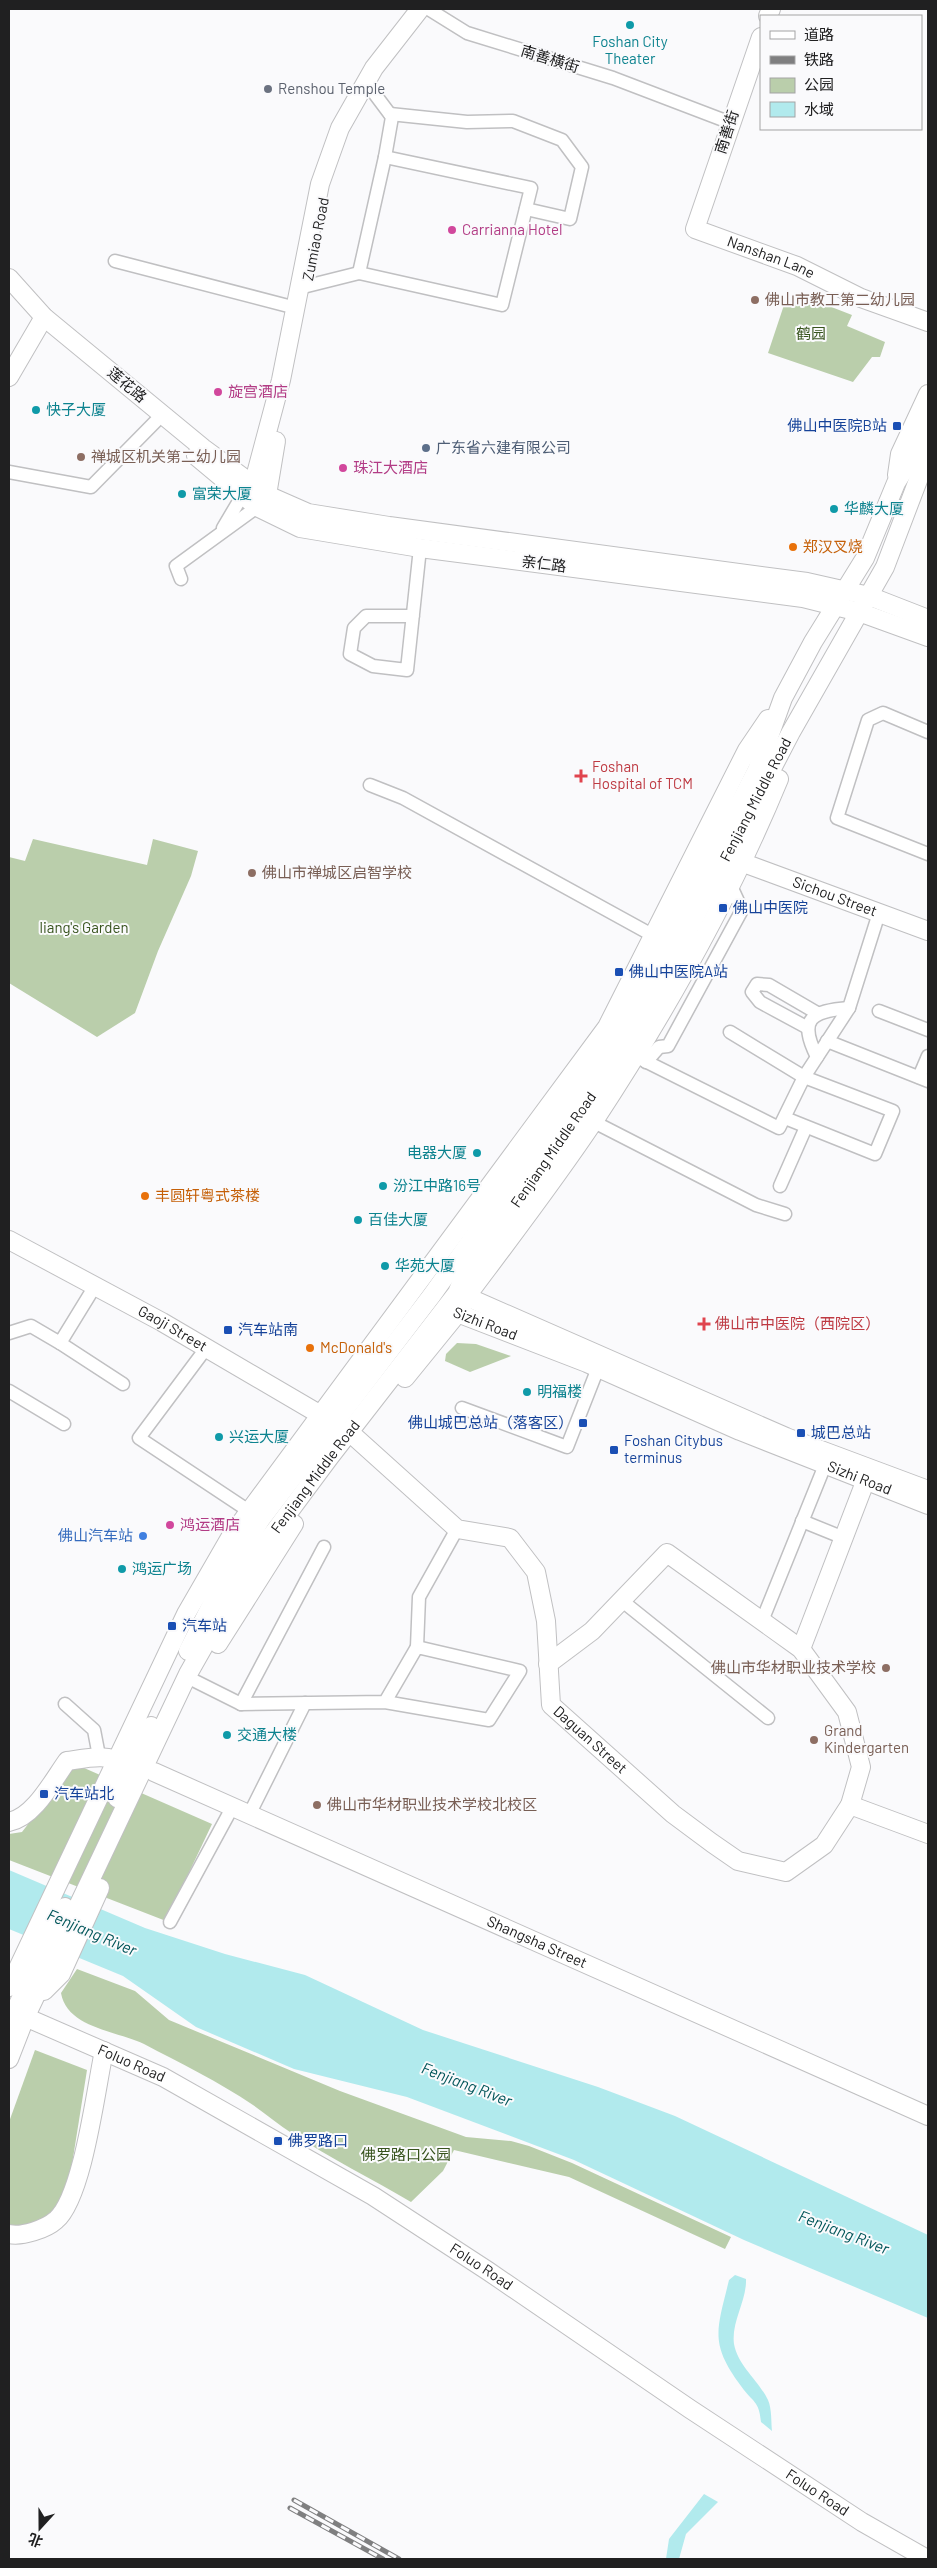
<svg xmlns="http://www.w3.org/2000/svg" width="937" height="2568" font-family="Barlow,'Noto Sans SC',sans-serif">
<style>
.green{fill:#baceab}
.water{fill:#b1eaed}
.lines{fill:none;stroke-linecap:round;stroke-linejoin:round}
.street-casing{stroke:#c0c0c2;stroke-width:15}
.secondary-casing{stroke:#c0c0c2;stroke-width:20}
.street{stroke:#fff;stroke-width:12}
.secondary{stroke:#fff;stroke-width:18}
.rail-casing{stroke:#7f7f80;stroke-width:5}
.rail{stroke:#fafafc;stroke-width:3;stroke-dasharray:9;stroke-linecap:butt}
.culture-dot{fill:#0f9aa8;stroke:#fafafc;stroke-width:2}
.worship-dot{fill:#6b7280;stroke:#fafafc;stroke-width:2}
.hotel-dot{fill:#d1479c;stroke:#fafafc;stroke-width:2}
.education-dot{fill:#8d6e63;stroke:#fafafc;stroke-width:2}
.transit-dot{fill:#1a4fb4;stroke:#fafafc;stroke-width:2}
.service-dot{fill:#5c6f8a;stroke:#fafafc;stroke-width:2}
.food-dot{fill:#e8710a;stroke:#fafafc;stroke-width:2}
.health-dot{fill:#e0444e;stroke:#fafafc;stroke-width:2}
.shop-dot{fill:#3f7fe0;stroke:#fafafc;stroke-width:2}
.labels{text-anchor:middle;stroke-width:4;stroke-linejoin:round;paint-order:stroke}
.culture-label{font-size:15px;fill:#0d838f;stroke:#fafafc;text-anchor:start}
.street-label{font-size:15px;fill:#202021;stroke:#fafafc}
.worship-label{font-size:15px;fill:#5b616d;stroke:#fafafc;text-anchor:start}
.hotel-label{font-size:15px;fill:#b23c85;stroke:#fafafc;text-anchor:start}
.education-label{font-size:15px;fill:#785e54;stroke:#fafafc;text-anchor:start}
.park-label{font-size:15px;fill:#37531d;stroke:#fafafc}
.transit-label{font-size:15px;fill:#164399;stroke:#fafafc;text-anchor:start}
.service-label{font-size:15px;fill:#4e5e75;stroke:#fafafc;text-anchor:start}
.food-label{font-size:15px;fill:#c56008;stroke:#fafafc;text-anchor:start}
.health-label{font-size:15px;fill:#be3a42;stroke:#fafafc;text-anchor:start}
.shop-label{font-size:15px;fill:#366cbe;stroke:#fafafc;text-anchor:end}
.water-label{font-size:16px;font-style:italic;fill:#005559;stroke:#fafafc}
</style>
<rect width="100%" height="100%" fill="#fafafc"/>
<!-- green -->
<g class="green">
<path d="M798 294 852 315 847 326 885 342 880 357H872L853 382 768 353 785 302 793 304Z"/>
<path d="M33 839 147 865 153 839 198 851 191 876 158 951 135 1013 97 1037 9 983V857L25 861Z"/>
<path d="M457 1343 476 1344 511 1356 470 1372 445 1361 446 1354Z"/>
<path d="M75 1764 212 1824 166 1921 9 1860V1834L22 1832Z"/>
<path d="M77 1969 135 1991 169 2020 340 2091 466 2137 511 2141 529 2146 572 2163 731 2237 725 2249 569 2177 454 2150 443 2171 411 2202C372 2179 330 2158 293 2134 279 2125 266 2114 253 2105 219 2082 180 2063 144 2044 117 2031 67 2028 61 1993Z"/>
<path d="M35 2050 87 2070 66 2202 40 2224 9 2228V2122Z"/>
</g>
<!-- water -->
<g class="water">
<path d="M9 1870 145 1928 225 1954 305 1975 423 2030 598 2087 675 2116 928 2235V2318L744 2240 574 2160 407 2097 294 2069 196 2027 123 1976 9 1929Z"/>
<path d="M735 2275 746 2279C747 2300 731 2322 734 2344 738 2366 759 2381 768 2400 772 2409 771 2422 772 2431L761 2422C759 2400 753 2403 741 2386 709 2343 717 2330 729 2280Z"/>
<path d="M704 2494 718 2502 686 2534 679 2559H666L669 2539Z"/>
</g>
<g class="lines">
<defs>
<g id="street">
<path d="M430 10 467 33 613 78 731 123"/>
<path d="M390 114 467 122 513 121 562 140 582 167 570 219 526 209"/>
<path d="M115 261 296 308"/>
<path d="M359 273 385 157"/>
<path d="M307 286 359 273 502 305 531 188 385 157 392 117 371 89"/>
<path d="M9 472 91 487 156 421"/>
<path d="M223 528 242 496"/>
<path d="M181 579 176 566 257 507"/>
<path d="M413 616H366L354 628 350 654 373 666 407 670 420 548"/>
<path d="M928 732 883 713 868 720 837 818 928 854"/>
<path d="M370 785 403 798 654 936"/>
<path d="M879 1011 928 1030"/>
<path d="M808 1028 760 1002 752 992 757 984 769 985 817 1013"/>
<path d="M730 1032 804 1077 893 1111 875 1154 785 1118"/>
<path d="M827 1041 928 1081"/>
<path d="M635 1056 779 1128 804 1077 849 1008 879 913"/>
<path d="M817 1057C798 1019 811 1011 849 1008"/>
<path d="M646 1062 659 1047 668 1046 742 910 730 884"/>
<path d="M919 1077 928 1056"/>
<path d="M594 1122 756 1205 785 1214"/>
<path d="M780 1186 806 1127"/>
<path d="M9 1333 31 1326 60 1343 95 1286"/>
<path d="M60 1343 123 1384"/>
<path d="M207 1347 139 1438 255 1515"/>
<path d="M9 1391 64 1424"/>
<path d="M462 1408 567 1447 598 1368"/>
<path d="M802 1521 844 1538"/>
<path d="M621 1600 768 1718"/>
<path d="M762 1621 825 1465"/>
<path d="M417 1647 419 1597 457 1529"/>
<path d="M195 1681 241 1704 385 1702 489 1720 520 1671 417 1647 385 1702"/>
<path d="M65 1704 94 1730 99 1756"/>
<path d="M241 1704 324 1547"/>
<path d="M250 1813 305 1703"/>
<path d="M170 1922 233 1806"/>
</g>
<g id="secondary">
<path d="M768 16 771 9"/>
<path id="s1" d="M761 37 695 229 797 266 861 298 928 322"/>
<path d="M9 278 44 317 203 448 267 495 308 513 389 526 807 582 869 596 928 619"/>
<path d="M9 377 44 317"/>
<path d="M196 456 257 507 300 528 420 548 803 598 859 612 928 637"/>
<path d="M897 475 900 454 928 394"/>
<path d="M246 492 253 485 281 380 320 184 340 128 374 68 420 9"/>
<path d="M267 495 276 441"/>
<path id="s2" d="M741 862 928 931"/>
<path id="s3" d="M9 1240 162 1322 331 1421"/>
<path d="M458 1293 786 1437 928 1490"/>
<path id="s4" d="M447 1309 587 1363 740 1431 928 1505"/>
<path d="M405 1378 457 1314 472 1289C514 1233 556 1178 594 1121 665 1013 730 898 779 779"/>
<path id="s5" d="M356 1438 457 1529 510 1538 536 1572 546 1621 551 1705 673 1814 712 1843 738 1861 786 1872 824 1845 850 1805 928 1834"/>
<path d="M218 1644 294 1524"/>
<path d="M801 1649 865 1482"/>
<path d="M188 1651 227 1574 261 1519 432 1295 620 1032 757 770 783 698 813 642 865 558 896 483 911 459 928 423"/>
<path d="M548 1664 592 1631 667 1553 801 1649 847 1712 861 1767 850 1805"/>
<path id="s6" d="M154 1772 928 2116"/>
<path d="M117 1798 151 1726"/>
<path d="M9 1822C34 1817 52 1782 67 1761 88 1758 107 1753 126 1764"/>
<path d="M9 1987 186 1614 231 1536 607 1027 747 750 768 719"/>
<path d="M44 1991 61 1974 100 1888"/>
<path id="s7" d="M16 2013 163 2077 373 2196 488 2271 690 2409 862 2522 927 2559"/>
<path d="M9 2023 65 1907"/>
<path id="s8" d="M9 2059 25 2018 188 1674 251 1563 329 1458 457 1293 462 1281 633 1036 791 732 885 567 928 454"/>
<path d="M9 2234C22 2237 46 2229 56 2220 83 2197 96 2088 104 2051"/>
</g>
</defs>
<!-- street casing -->
<use href="#street" class="street-casing"/>
<!-- secondary casing -->
<use href="#secondary" class="secondary-casing"/>
<!-- street -->
<use href="#street" class="street"/>
<!-- secondary -->
<use href="#secondary" class="secondary"/>
<defs>
<g id="rail">
<path d="M294 2500 399 2559"/>
<path d="M290 2508 383 2559"/>
</g>
</defs>
<!-- rail casing -->
<use href="#rail" class="rail-casing"/>
<!-- rail -->
<use href="#rail" class="rail"/>
</g>
<!-- markers -->
<g class="culture-dot">
<circle cx="630" cy="25" r="5"/>
<circle cx="36" cy="410" r="5"/>
<circle cx="182" cy="494" r="5"/>
<circle cx="834" cy="509" r="5"/>
<circle cx="477" cy="1153" r="5"/>
<circle cx="383" cy="1186" r="5"/>
<circle cx="358" cy="1220" r="5"/>
<circle cx="385" cy="1266" r="5"/>
<circle cx="527" cy="1392" r="5"/>
<circle cx="219" cy="1437" r="5"/>
<circle cx="122" cy="1569" r="5"/>
<circle cx="227" cy="1735" r="5"/>
</g>
<circle class="worship-dot" cx="268" cy="89" r="5"/>
<g class="hotel-dot">
<circle cx="452" cy="230" r="5"/>
<circle cx="218" cy="392" r="5"/>
<circle cx="343" cy="468" r="5"/>
<circle cx="170" cy="1525" r="5"/>
</g>
<g class="education-dot">
<circle cx="755" cy="300" r="5"/>
<circle cx="81" cy="457" r="5"/>
<circle cx="252" cy="873" r="5"/>
<circle cx="886" cy="1668" r="5"/>
<circle cx="814" cy="1740" r="5"/>
<circle cx="317" cy="1805" r="5"/>
</g>
<g class="transit-dot">
<rect x="892" y="421" width="10" height="10" rx="2.5"/>
<rect x="718" y="903" width="10" height="10" rx="2.5"/>
<rect x="614" y="967" width="10" height="10" rx="2.5"/>
<rect x="223" y="1325" width="10" height="10" rx="2.5"/>
<rect x="578" y="1418" width="10" height="10" rx="2.5"/>
<rect x="796" y="1428" width="10" height="10" rx="2.5"/>
<rect x="609" y="1445" width="10" height="10" rx="2.5"/>
<rect x="167" y="1621" width="10" height="10" rx="2.5"/>
<rect x="39" y="1789" width="10" height="10" rx="2.5"/>
<rect x="273" y="2136" width="10" height="10" rx="2.5"/>
</g>
<circle class="service-dot" cx="426" cy="448" r="5"/>
<g class="food-dot">
<circle cx="793" cy="547" r="5"/>
<circle cx="145" cy="1196" r="5"/>
<circle cx="310" cy="1348" r="5"/>
</g>
<g class="health-dot">
<path d="M578.5 768.5h5v5h5v5h-5v5h-5v-5h-5v-5h5z"/>
<path d="M701.5 1316.5h5v5h5v5h-5v5h-5v-5h-5v-5h5z"/>
</g>
<circle class="shop-dot" cx="143" cy="1536" r="5"/>
<g class="labels">
<!-- culture labels -->
<g class="culture-label">
<text x="630" y="47" text-anchor="middle">Foshan City<tspan x="630" dy="17">Theater</tspan></text>
<text x="46" y="415">快子大厦</text>
<text x="192" y="499">富荣大厦</text>
<text x="844" y="514">华麟大厦</text>
<text x="467" y="1158" text-anchor="end">电器大厦</text>
<text x="393" y="1191">汾江中路16号</text>
<text x="368" y="1225">百佳大厦</text>
<text x="395" y="1271">华苑大厦</text>
<text x="537" y="1397">明福楼</text>
<text x="229" y="1442">兴运大厦</text>
<text x="132" y="1574">鸿运广场</text>
<text x="237" y="1740">交通大楼</text>
</g>
<!-- street labels -->
<g class="street-label">
<text transform="translate(550 59) rotate(17)" y="5">南善横街</text>
<text transform="translate(727 132) rotate(-72)" y="5">南善街</text>
<text transform="translate(316 239) rotate(-79)" y="5">Zumiao Road</text>
<text dy="5" stroke="none"><textPath href="#s1" startOffset="284">Nanshan Lane</textPath></text>
<text transform="translate(127 385) rotate(40)" y="5">莲花路</text>
<text transform="translate(544 564) rotate(7)" y="5">亲仁路</text>
<text dy="5" stroke="none"><textPath href="#s8" startOffset="1470">Fenjiang Middle Road</textPath></text>
<text dy="5" stroke="none"><textPath href="#s2" startOffset="100">Sichou Street</textPath></text>
<text dy="5" stroke="none"><textPath href="#s8" startOffset="1065">Fenjiang Middle Road</textPath></text>
<text dy="5" stroke="none"><textPath href="#s4" startOffset="41">Sizhi Road</textPath></text>
<text dy="5" stroke="none"><textPath href="#s3" startOffset="186">Gaoji Street</textPath></text>
<text dy="5" stroke="none"><textPath href="#s8" startOffset="660">Fenjiang Middle Road</textPath></text>
<text dy="5" stroke="none"><textPath href="#s4" startOffset="446">Sizhi Road</textPath></text>
<text dy="5" stroke="none"><textPath href="#s5" startOffset="419">Daguan Street</textPath></text>
<text dy="5" stroke="none"><textPath href="#s6" startOffset="419">Shangsha Street</textPath></text>
<text dy="5" stroke="none"><textPath href="#s7" startOffset="126">Foluo Road</textPath></text>
<text dy="5" stroke="none"><textPath href="#s7" startOffset="531">Foluo Road</textPath></text>
<text dy="5" stroke="none"><textPath href="#s7" startOffset="936">Foluo Road</textPath></text>
</g>
<!-- worship labels -->
<g class="worship-label">
<text x="278" y="94">Renshou Temple</text>
</g>
<!-- hotel labels -->
<g class="hotel-label">
<text x="462" y="235">Carrianna Hotel</text>
<text x="228" y="397">旋宫酒店</text>
<text x="353" y="473">珠江大酒店</text>
<text x="180" y="1530">鸿运酒店</text>
</g>
<!-- education labels -->
<g class="education-label">
<text x="765" y="305">佛山市教工第二幼儿园</text>
<text x="91" y="462">禅城区机关第二幼儿园</text>
<text x="262" y="878">佛山市禅城区启智学校</text>
<text x="876" y="1673" text-anchor="end">佛山市华材职业技术学校</text>
<text x="824" y="1736">Grand<tspan x="824" dy="17">Kindergarten</tspan></text>
<text x="327" y="1810">佛山市华材职业技术学校北校区</text>
</g>
<!-- park labels -->
<g class="park-label">
<text x="811" y="339">鹤园</text>
<text x="84" y="933">liang's Garden</text>
<text x="406" y="2160">佛罗路口公园</text>
</g>
<!-- transit labels -->
<g class="transit-label">
<text x="887" y="431" text-anchor="end">佛山中医院B站</text>
<text x="733" y="913">佛山中医院</text>
<text x="629" y="977">佛山中医院A站</text>
<text x="238" y="1335">汽车站南</text>
<text x="573" y="1428" text-anchor="end">佛山城巴总站（落客区）</text>
<text x="811" y="1438">城巴总站</text>
<text x="624" y="1446">Foshan Citybus<tspan x="624" dy="17">terminus</tspan></text>
<text x="182" y="1631">汽车站</text>
<text x="54" y="1799">汽车站北</text>
<text x="288" y="2146">佛罗路口</text>
</g>
<!-- service labels -->
<g class="service-label">
<text x="436" y="453">广东省六建有限公司</text>
</g>
<!-- food labels -->
<g class="food-label">
<text x="803" y="552">郑汉叉烧</text>
<text x="155" y="1201">丰圆轩粤式茶楼</text>
<text x="320" y="1353">McDonald's</text>
</g>
<!-- health labels -->
<g class="health-label">
<text x="592" y="772">Foshan<tspan x="592" dy="17">Hospital of TCM</tspan></text>
<text x="715" y="1329">佛山市中医院（西院区）</text>
</g>
<!-- shop labels -->
<g class="shop-label">
<text x="133" y="1541">佛山汽车站</text>
</g>
<!-- water labels -->
<g class="water-label">
<text transform="translate(92 1932) rotate(23)" y="6">Fenjiang River</text>
<text transform="translate(467 2084) rotate(21)" y="6">Fenjiang River</text>
<text transform="translate(844 2232) rotate(21)" y="6">Fenjiang River</text>
</g>
</g>
<!-- border -->
<rect width="937" height="2568" fill="none" stroke="#202021" stroke-width="20"/>
<!-- legend -->
<rect x="760" y="15" width="162" height="115" fill="#fafafc" stroke="#a3a3a4"/>
<rect x="770" y="31" width="25" height="8" fill="#ffffff" stroke="#a3a3a4"/>
<text x="804" y="40" font-size="15" fill="#202021">道路</text>
<rect x="770" y="56" width="25" height="8" fill="#7f7f80" stroke="#a3a3a4"/>
<text x="804" y="65" font-size="15" fill="#202021">铁路</text>
<rect x="770" y="78" width="25" height="15" fill="#baceab" stroke="#a3a3a4"/>
<text x="804" y="90" font-size="15" fill="#202021">公园</text>
<rect x="770" y="102" width="25" height="15" fill="#b1eaed" stroke="#a3a3a4"/>
<text x="804" y="115" font-size="15" fill="#202021">水域</text>
<!-- north arrow -->
<g transform="translate(40 2528) rotate(201)" stroke="#fafafc" stroke-width="4" paint-order="stroke">
<path d="M0-4L9 19L0 12L-9 19Z" fill="#202021"/>
<text y="-8" font-size="14" font-weight="bold" text-anchor="middle" fill="#202021">北</text>
</g>
</svg>
